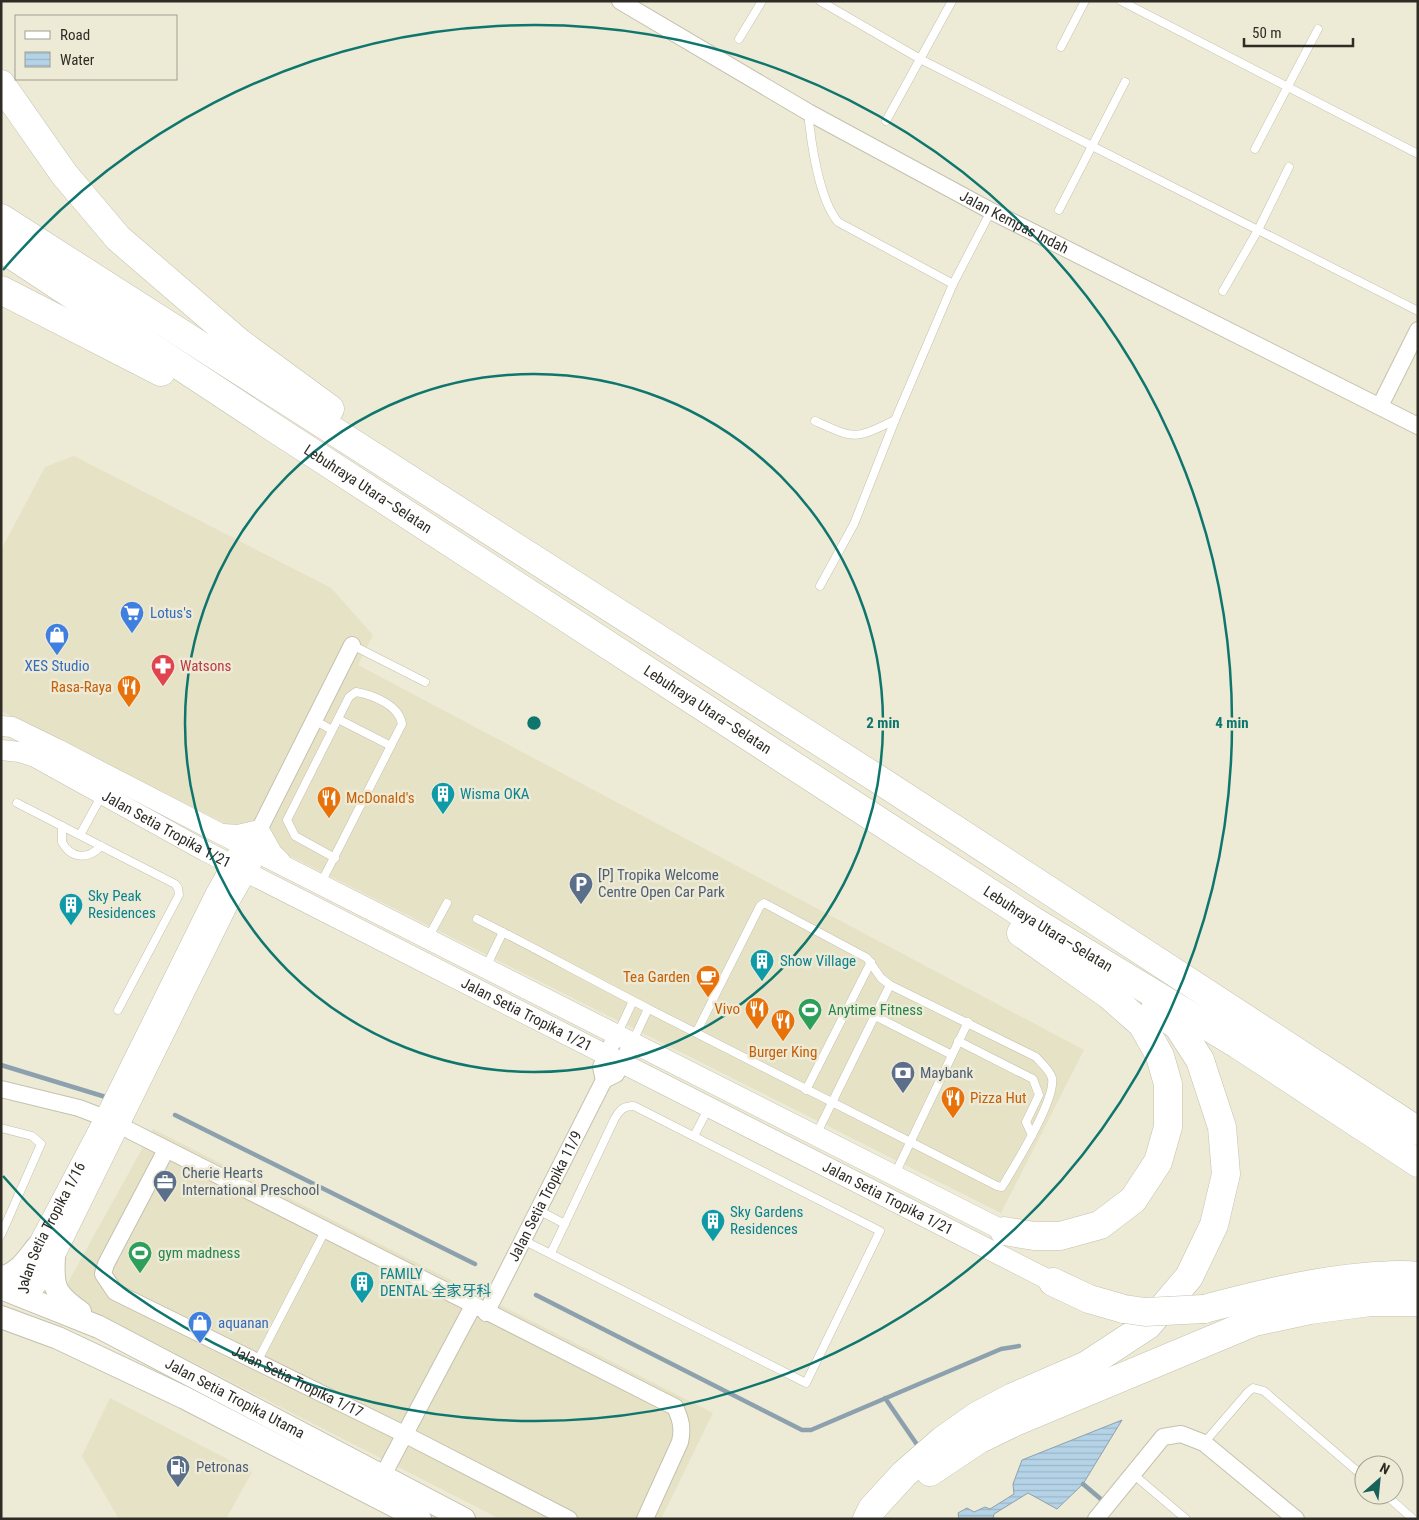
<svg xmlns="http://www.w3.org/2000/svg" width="1419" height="1520" font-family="'Roboto Condensed','Noto Sans SC',sans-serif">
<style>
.built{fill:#e6e2c6}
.water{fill:url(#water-rules);stroke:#8ca1ad}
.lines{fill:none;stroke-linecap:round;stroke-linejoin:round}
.stream{stroke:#8ca1ad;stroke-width:4.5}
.service-casing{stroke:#c5c1ae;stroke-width:9}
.minor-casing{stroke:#c5c1ae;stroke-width:18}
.tertiary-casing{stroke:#c5c1ae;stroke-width:21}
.secondary-casing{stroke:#c5c1ae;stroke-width:24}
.motorway-casing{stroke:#c5c1ae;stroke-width:29}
.service{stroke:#fff;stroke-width:8}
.minor{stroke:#fff;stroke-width:16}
.tertiary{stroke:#fff;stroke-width:20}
.secondary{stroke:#fff;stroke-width:22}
.motorway{stroke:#fff;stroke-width:28}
.motorway-bridge-casing{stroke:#c5c1ae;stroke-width:29;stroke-linecap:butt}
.motorway-bridge{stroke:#fff;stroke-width:28}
.ring{fill:none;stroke:#0f766e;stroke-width:2.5}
.labels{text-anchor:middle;stroke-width:5;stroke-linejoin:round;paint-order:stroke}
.street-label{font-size:15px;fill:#2e2c25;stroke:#edead6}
.shop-label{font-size:15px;fill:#366cbe;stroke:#edead6;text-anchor:start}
.health-label{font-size:15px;fill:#be3a42;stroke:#edead6;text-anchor:start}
.food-label{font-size:15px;fill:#c56008;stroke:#edead6;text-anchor:end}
.culture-label{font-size:15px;fill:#0d838f;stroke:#edead6;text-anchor:start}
.service-label{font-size:15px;fill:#4e5e75;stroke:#edead6;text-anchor:start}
.leisure-label{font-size:15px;fill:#27864d;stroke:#edead6;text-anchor:start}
.centre{fill:#0f766e;stroke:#edead6;stroke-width:2.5}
.ring-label{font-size:15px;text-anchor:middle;font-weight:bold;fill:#0f766e;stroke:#edead6;stroke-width:5;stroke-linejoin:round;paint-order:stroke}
</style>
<defs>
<pattern id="water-rules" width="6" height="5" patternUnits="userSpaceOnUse" patternTransform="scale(1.25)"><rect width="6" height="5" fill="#b5d3e7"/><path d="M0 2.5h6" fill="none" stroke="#9cb5c6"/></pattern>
</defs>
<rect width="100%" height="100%" fill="#edead6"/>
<!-- built -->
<g class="built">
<path d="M74 456 331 588 373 635 358 665 1084 1050 1001 1213 1 711V550L45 467Z"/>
<path d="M153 1129 713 1413 661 1519H500L61 1295Z"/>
<path d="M110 1398 252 1472 226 1519H119L82 1456Z"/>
</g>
<!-- water -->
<path class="water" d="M1122 1420 1083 1484 1057 1509 1028 1493 994 1514 993 1519H959L958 1513 967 1508 974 1512 985 1507 990 1509 1014 1494 1013 1484 1022 1460Z"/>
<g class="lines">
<!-- stream -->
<g class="stream">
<path d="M1 1065 109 1098"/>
<path d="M175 1115 475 1264"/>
<path d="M536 1295 802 1430H811L1001 1349 1019 1346"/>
<path d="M885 1398 920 1449"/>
<path d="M1083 1484 1102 1500"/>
</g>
<defs>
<g id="service">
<path d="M820 1 922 60 1418 311"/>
<path d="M1121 1 1418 154"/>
<path d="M739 39 762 1"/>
<path d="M1061 47 1085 1"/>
<path d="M808 112C811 142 819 199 838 222L953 284 991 211"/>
<path d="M886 121 952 1"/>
<path d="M1255 149 1318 29"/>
<path d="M1059 210 1125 82"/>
<path d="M1223 291 1258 230 1289 167"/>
<path d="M815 421C855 439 854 440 895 420"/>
<path d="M820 586 854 524 895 420 953 284"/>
<path d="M352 645 425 682"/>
<path d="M338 719 391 746"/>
<path d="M314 720 332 730"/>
<path d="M17 803 175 884 178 888 179 895 118 1010"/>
<path d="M62 826V842C71 859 88 860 101 846"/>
<path d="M80 835 102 795"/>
<path d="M321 883 402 724C399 705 373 695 356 692L349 697 287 820 295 836 335 858"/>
<path d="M477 919C535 948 592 980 651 1010 766 1069 881 1128 997 1186L1002 1187 1005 1182C1017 1162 1056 1099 1052 1078 1050 1070 1041 1063 1036 1057L890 985 881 978 867 958 764 903 760 906 696 1033"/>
<path d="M428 938 447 903"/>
<path d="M486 967 503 932"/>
<path d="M875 1016 952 1055"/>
<path d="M617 1035 633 1001"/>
<path d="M958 1041 1033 1079 1039 1095 1026 1122 1032 1135"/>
<path d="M632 1043 648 1009"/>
<path d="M806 1090 871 962"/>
<path d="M1 1128 32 1136 41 1144 1 1235"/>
<path d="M816 1135 890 985"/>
<path d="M694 1136 709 1107"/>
<path d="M895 1174 968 1022"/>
<path d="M538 1210 565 1224"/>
<path d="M523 1240 806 1383 880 1231 634 1106C623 1106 620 1110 615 1118L551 1253"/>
<path d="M257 1362 325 1231"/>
<path d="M1204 1443 1248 1392 1253 1388 1264 1391 1364 1477"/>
<path d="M1133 1474 1186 1519"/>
<path d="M1386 1495 1413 1519"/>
</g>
<g id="minor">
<path id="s1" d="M620 1 808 112 991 211 1418 426"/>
<path d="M1380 406 1418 330"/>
<path d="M250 839 259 830 352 645"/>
<path d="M604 1080 601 1067 616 1035"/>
<path d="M604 1080 616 1074 632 1043"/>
<path d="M1 1089 79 1108 105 1118 675 1407C681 1420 683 1428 680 1442L645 1519"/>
<path id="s2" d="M166 1150 106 1264 103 1274 115 1292 404 1434 569 1519"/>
<path id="s3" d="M486 1313 604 1080"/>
<path d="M382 1477 473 1306"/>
<path d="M1096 1519 1163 1437 1181 1434 1204 1443 1296 1519"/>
</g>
<g id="tertiary">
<path d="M1 726 12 727 59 750 221 834 1004 1231"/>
<path id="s4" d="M1 750 20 752 35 757 205 851 1053 1282"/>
<path d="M223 834 238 835 259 830 272 853 281 862"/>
<path id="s5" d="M24 1297V1283L37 1247 105 1118 215 895 238 854"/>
<path d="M24 1297 37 1284 54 1257 229 902 252 862"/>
</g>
<g id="secondary">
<path d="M54 1257C52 1288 55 1294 80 1312"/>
<path d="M1 1278C19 1273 26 1261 37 1247"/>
<path id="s6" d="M1 1288 99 1327 464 1519"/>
<path d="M1 1317 58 1338 185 1398 420 1519"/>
</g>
<g id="motorway">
<path d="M1 84 64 174 118 238 240 343 330 409"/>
<path d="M1 218 884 783 1418 1131"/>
<path id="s7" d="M1 248 268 424 868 814 1035 922 1237 1044 1418 1163"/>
<path d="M1 290 161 372"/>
<path d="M1004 1231 1034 1236H1060L1100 1225 1133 1200 1158 1162 1168 1127V1084L1160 1056 1142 1024 1109 995 1021 933"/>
<path d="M1053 1282 1089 1299 1124 1309"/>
<path d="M1204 1309C1257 1295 1309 1282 1364 1277 1381 1276 1400 1273 1418 1276"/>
<path d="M930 1472 978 1440 1017 1421 1254 1322 1310 1310 1370 1302H1418"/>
<path d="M867 1519 872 1509 904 1474 943 1440 977 1416 1013 1397 1087 1365 1148 1325 1189 1277 1214 1225 1226 1174 1222 1127 1200 1060 1178 1026 1155 1009"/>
</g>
</defs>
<!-- service casing -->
<use href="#service" class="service-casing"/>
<!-- minor casing -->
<use href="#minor" class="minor-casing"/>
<!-- tertiary casing -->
<use href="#tertiary" class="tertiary-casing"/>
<!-- secondary casing -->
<use href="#secondary" class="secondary-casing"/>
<!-- motorway casing -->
<use href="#motorway" class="motorway-casing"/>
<!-- service -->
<use href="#service" class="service"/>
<!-- minor -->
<use href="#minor" class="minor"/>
<!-- tertiary -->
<use href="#tertiary" class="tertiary"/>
<!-- secondary -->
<use href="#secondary" class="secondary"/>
<!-- motorway -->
<use href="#motorway" class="motorway"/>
<defs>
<path id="motorway-bridge" d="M1124 1309 1145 1312 1204 1309"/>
</defs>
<!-- motorway-bridge casing -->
<use href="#motorway-bridge" class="motorway-bridge-casing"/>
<!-- motorway-bridge -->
<use href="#motorway-bridge" class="motorway-bridge"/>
</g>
<!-- distance rings -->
<g class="ring">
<circle cx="534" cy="723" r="349"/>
<path d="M3 270A698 698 0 1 1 3 1176"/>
</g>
<!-- icons -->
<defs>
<symbol id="supermarket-pin" viewBox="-11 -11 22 30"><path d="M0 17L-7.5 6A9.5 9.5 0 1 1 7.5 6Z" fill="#3f7fe0" stroke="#edead6"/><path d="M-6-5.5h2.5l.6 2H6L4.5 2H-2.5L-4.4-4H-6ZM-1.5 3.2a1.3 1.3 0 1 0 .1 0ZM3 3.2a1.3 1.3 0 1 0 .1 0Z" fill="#fff"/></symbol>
<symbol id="shop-pin" viewBox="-11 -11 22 30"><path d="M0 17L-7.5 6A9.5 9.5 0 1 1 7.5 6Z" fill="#3f7fe0" stroke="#edead6"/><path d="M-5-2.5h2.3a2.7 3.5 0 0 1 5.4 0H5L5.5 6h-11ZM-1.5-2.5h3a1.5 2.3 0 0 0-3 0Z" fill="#fff"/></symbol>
<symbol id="pharmacy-pin" viewBox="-11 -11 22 30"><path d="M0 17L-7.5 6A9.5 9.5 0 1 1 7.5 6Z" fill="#e0444e" stroke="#edead6"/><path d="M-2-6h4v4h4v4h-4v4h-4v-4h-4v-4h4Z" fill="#fff"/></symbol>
<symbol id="restaurant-pin" viewBox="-11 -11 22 30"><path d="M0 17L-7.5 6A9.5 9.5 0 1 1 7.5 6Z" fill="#e8710a" stroke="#edead6"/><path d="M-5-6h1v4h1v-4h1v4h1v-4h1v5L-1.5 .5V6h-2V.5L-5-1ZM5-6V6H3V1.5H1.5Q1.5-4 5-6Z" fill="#fff"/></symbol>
<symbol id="building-pin" viewBox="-11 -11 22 30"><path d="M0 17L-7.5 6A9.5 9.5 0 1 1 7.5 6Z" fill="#0f9aa8" stroke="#edead6"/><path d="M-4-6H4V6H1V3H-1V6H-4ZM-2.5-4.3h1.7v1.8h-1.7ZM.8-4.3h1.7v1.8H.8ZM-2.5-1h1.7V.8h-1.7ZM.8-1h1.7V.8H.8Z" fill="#fff"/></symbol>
<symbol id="parking-pin" viewBox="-11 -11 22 30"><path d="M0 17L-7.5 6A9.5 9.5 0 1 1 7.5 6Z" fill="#5c6f8a" stroke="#edead6"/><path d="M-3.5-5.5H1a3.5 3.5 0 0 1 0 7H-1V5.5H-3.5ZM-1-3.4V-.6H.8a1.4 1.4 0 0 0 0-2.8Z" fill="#fff"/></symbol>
<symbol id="cafe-pin" viewBox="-11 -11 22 30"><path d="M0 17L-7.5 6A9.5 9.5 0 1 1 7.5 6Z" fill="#e8710a" stroke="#edead6"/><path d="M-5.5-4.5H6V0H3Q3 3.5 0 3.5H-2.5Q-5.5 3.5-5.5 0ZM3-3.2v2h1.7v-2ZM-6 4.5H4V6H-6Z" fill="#fff"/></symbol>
<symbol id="stadium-pin" viewBox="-11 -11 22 30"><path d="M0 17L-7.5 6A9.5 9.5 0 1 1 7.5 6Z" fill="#2e9e5b" stroke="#edead6"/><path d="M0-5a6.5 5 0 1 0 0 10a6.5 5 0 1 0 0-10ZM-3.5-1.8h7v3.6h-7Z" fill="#fff"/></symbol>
<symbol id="bank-pin" viewBox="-11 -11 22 30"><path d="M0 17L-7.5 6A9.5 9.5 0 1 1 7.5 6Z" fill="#5c6f8a" stroke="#edead6"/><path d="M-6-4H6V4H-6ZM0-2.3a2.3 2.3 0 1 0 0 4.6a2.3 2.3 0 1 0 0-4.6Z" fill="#fff"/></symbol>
<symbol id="office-pin" viewBox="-11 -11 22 30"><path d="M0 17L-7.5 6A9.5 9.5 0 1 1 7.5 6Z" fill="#5c6f8a" stroke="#edead6"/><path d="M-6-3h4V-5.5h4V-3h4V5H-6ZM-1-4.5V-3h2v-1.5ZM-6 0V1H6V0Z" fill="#fff"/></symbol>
<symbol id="fuel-pin" viewBox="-11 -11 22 30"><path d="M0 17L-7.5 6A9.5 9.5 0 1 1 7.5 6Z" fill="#5c6f8a" stroke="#edead6"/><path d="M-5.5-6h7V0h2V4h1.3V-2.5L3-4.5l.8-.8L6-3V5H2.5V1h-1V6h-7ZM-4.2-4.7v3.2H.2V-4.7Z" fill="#fff"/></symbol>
</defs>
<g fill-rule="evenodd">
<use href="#supermarket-pin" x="118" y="599" width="28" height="38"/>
<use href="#shop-pin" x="43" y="621" width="28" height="38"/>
<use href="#pharmacy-pin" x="149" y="652" width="28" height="38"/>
<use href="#restaurant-pin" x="115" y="673" width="28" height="38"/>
<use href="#building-pin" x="429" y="780" width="28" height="38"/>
<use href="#restaurant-pin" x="315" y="784" width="28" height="38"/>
<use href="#parking-pin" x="567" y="870" width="28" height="38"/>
<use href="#building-pin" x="57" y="891" width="28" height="38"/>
<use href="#building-pin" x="748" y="947" width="28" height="38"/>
<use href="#cafe-pin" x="694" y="963" width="28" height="38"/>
<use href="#restaurant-pin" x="743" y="995" width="28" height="38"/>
<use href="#stadium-pin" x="796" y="996" width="28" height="38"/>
<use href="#restaurant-pin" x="769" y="1007" width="28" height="38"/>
<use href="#bank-pin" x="889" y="1059" width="28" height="38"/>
<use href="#restaurant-pin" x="939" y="1084" width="28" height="38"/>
<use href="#office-pin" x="151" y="1168" width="28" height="38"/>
<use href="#building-pin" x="699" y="1207" width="28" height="38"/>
<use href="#stadium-pin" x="126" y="1239" width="28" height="38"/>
<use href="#building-pin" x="348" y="1269" width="28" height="38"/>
<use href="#shop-pin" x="186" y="1309" width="28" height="38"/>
<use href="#fuel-pin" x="164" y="1453" width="28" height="38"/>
</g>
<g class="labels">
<!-- street labels -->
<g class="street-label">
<text dy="5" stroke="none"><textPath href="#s1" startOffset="452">Jalan Kempas Indah</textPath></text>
<text dy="5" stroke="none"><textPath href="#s7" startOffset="439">Lebuhraya Utara–Selatan</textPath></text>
<text dy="5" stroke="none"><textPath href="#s7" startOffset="844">Lebuhraya Utara–Selatan</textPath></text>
<text dy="5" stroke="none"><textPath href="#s4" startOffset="185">Jalan Setia Tropika 1/21</textPath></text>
<text dy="5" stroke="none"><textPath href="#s7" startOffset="1249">Lebuhraya Utara–Selatan</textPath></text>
<text dy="5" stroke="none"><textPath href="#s4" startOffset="590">Jalan Setia Tropika 1/21</textPath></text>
<text dy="5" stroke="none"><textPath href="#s3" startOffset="131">Jalan Setia Tropika 11/9</textPath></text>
<text dy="5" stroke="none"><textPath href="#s4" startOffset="995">Jalan Setia Tropika 1/21</textPath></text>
<text dy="5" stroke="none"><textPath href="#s5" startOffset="75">Jalan Setia Tropika 1/16</textPath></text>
<text dy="5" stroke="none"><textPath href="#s2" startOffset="364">Jalan Setia Tropika 1/17</textPath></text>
<text dy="5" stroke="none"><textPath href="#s6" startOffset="259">Jalan Setia Tropika Utama</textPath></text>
</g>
<!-- shop labels -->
<g class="shop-label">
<text x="150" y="618">Lotus's</text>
<text x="57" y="671" text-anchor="middle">XES Studio</text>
<text x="218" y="1328">aquanan</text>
</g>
<!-- health labels -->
<g class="health-label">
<text x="180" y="671">Watsons</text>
</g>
<!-- food labels -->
<g class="food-label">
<text x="112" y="692">Rasa-Raya</text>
<text x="346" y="803" text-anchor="start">McDonald's</text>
<text x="690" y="982">Tea Garden</text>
<text x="740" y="1014">Vivo</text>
<text x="783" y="1057" text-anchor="middle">Burger King</text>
<text x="970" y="1103" text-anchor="start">Pizza Hut</text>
</g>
<!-- culture labels -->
<g class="culture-label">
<text x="460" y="799">Wisma OKA</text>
<text x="88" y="901">Sky Peak<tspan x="88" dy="17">Residences</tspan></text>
<text x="780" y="966">Show Village</text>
<text x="730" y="1217">Sky Gardens<tspan x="730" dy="17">Residences</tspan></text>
<text x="380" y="1279">FAMILY<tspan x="380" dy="17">DENTAL 全家牙科</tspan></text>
</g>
<!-- service labels -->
<g class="service-label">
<text x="598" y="880">[P] Tropika Welcome<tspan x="598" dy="17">Centre Open Car Park</tspan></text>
<text x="920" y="1078">Maybank</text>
<text x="182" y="1178">Cherie Hearts<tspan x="182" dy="17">International Preschool</tspan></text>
<text x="196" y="1472">Petronas</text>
</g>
<!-- leisure labels -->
<g class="leisure-label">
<text x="828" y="1015">Anytime Fitness</text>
<text x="158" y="1258">gym madness</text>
</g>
</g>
<circle cx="534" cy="723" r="8" class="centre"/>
<g class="ring-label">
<text x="883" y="728">2 min</text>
<text x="1232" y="728">4 min</text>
</g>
<!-- border -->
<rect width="1419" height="1520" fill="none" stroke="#2e2c25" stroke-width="5"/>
<!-- legend -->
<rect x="15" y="15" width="162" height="65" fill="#edead6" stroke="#a19e8f"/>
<rect x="25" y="31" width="25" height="8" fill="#ffffff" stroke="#a19e8f"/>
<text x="60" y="40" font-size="15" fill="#2e2c25">Road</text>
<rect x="25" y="52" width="25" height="15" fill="url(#water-rules)" stroke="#a19e8f"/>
<text x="60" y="65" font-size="15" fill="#2e2c25">Water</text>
<!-- north arrow -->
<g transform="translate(1379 1480) rotate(27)"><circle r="24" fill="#edead6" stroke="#a19e8f"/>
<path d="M0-4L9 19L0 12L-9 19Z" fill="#17635c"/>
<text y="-8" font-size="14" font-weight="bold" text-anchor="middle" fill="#2e2c25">N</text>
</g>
<!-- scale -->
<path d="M1244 38v8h109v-8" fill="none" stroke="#2e2c25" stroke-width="2.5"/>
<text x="1252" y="38" font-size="15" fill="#2e2c25" stroke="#edead6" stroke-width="4" paint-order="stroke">50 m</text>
</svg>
